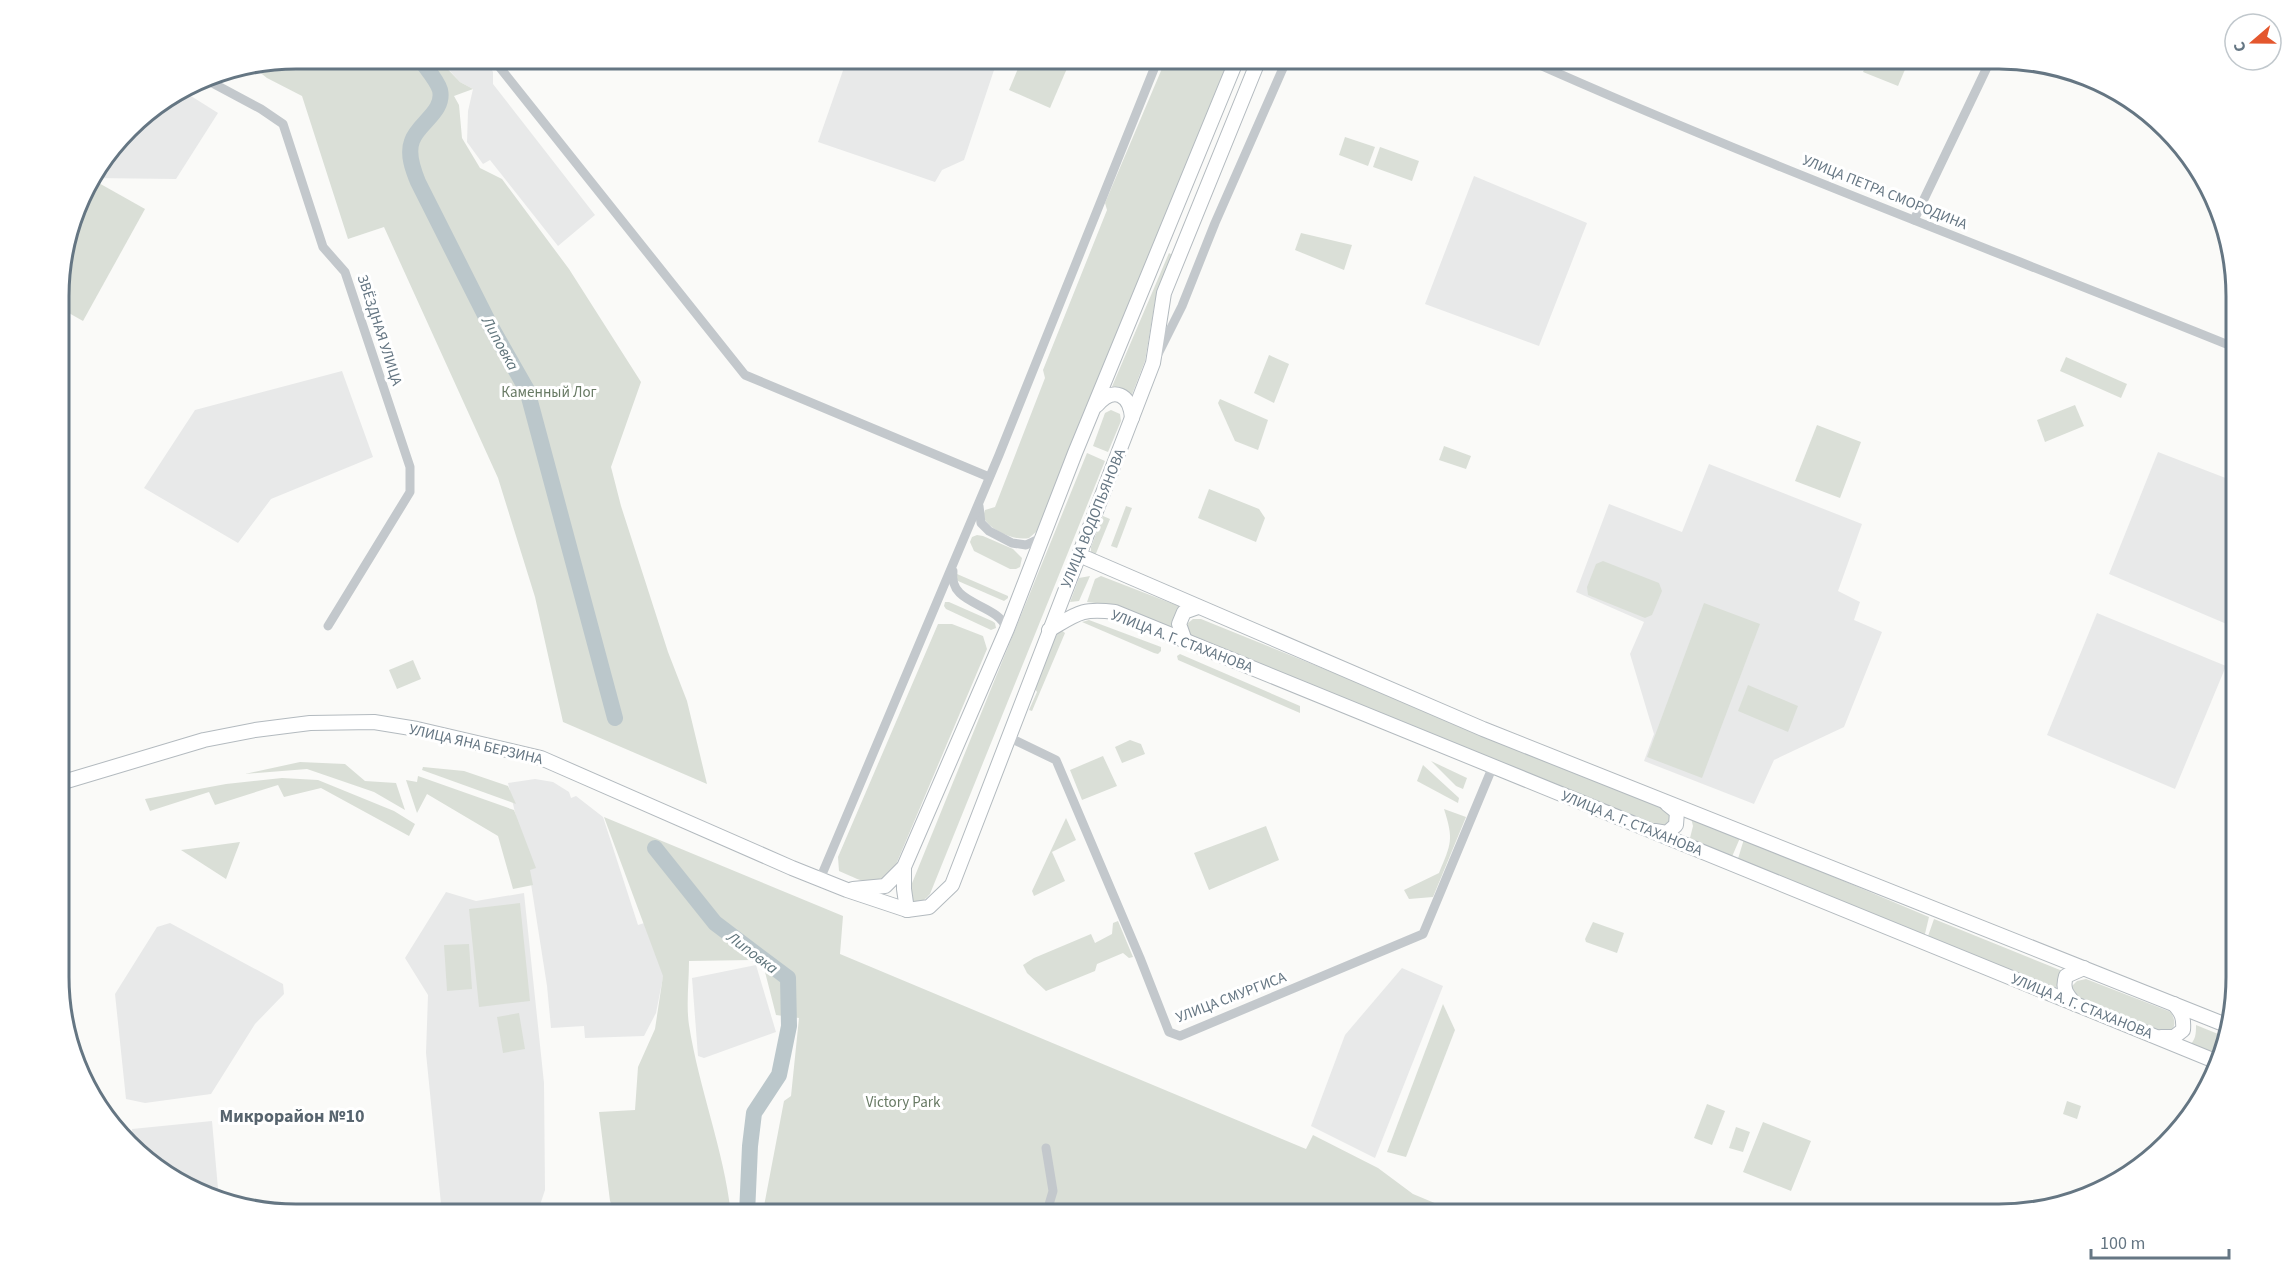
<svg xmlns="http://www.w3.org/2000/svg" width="2295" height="1273" font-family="'Source Sans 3',sans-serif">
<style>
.built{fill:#e8e9e9}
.green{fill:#dadfd7}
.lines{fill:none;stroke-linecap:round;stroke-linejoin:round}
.river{stroke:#bbc7cb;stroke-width:16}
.secondary-casing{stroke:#b3babf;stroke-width:16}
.street{stroke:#c3c8cc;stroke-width:9}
.secondary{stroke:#fff;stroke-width:14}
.labels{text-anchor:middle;stroke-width:6;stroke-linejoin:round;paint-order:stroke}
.street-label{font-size:15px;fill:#657683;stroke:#fff}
.park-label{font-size:15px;fill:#687a64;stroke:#fff}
.water-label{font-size:16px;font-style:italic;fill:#60757c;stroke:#fff}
.quarter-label{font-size:18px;font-weight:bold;fill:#57646e;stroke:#fff}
.rim{fill:none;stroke:#657683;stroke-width:3}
</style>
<rect width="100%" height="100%" fill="#fafaf8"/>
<!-- built -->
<g class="built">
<path d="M439 59H486L493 72V84L595 215 558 246 490 160 483 164 467 142 468 111 473 89 460 82Z"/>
<path d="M847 59H973L995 67 964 160 942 170 935 182 818 142Z"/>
<path d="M183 91 218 113 176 179 93 178 139 118Z"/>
<path d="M1474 176 1587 223 1539 346 1425 304Z"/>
<path d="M342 371 373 457 271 499 238 543 144 488 195 410Z"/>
<path d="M2158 452 2236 482V628L2109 574Z"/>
<path d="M1709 464 1862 524 1838 591 1860 602 1854 620 1882 632 1844 727 1774 760 1754 804 1644 761 1654 734 1630 654 1644 622 1576 592 1609 504 1682 532Z"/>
<path d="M2097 613 2226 666 2175 789 2047 735Z"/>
<path d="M535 779 553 782 569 792 571 798 576 796 603 817 638 925 657 919 668 952 656 1013 644 1036 585 1038 584 1026 551 1028 547 986 529 871 508 783Z"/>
<path d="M446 892 476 901 524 893 544 1083 545 1190 537 1214H442L426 1053 428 995 405 958Z"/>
<path d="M170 923 283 984 284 994 255 1024 211 1094 145 1103 126 1099 115 994 157 927Z"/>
<path d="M756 965 776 1032 704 1058 698 1056 692 978Z"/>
<path d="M1402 968 1443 986 1375 1158 1311 1126 1345 1035Z"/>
<path d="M212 1121 219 1200 178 1183 133 1141 132 1129Z"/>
</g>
<!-- green -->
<g class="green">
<path d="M296 59H438L460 82 473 89 454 96 459 105 462 138 480 168 502 179 569 269 641 382 611 467 621 506 668 652 687 701 707 784 563 722 535 597 498 478 384 227 348 239 302 96 267 78 253 67Z"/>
<path d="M1022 59H1071L1050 108 1009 90Z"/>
<path d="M1166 59H1232L1042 521 1036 532 1029 538C1014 541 991 531 983 517L985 510 995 507 1045 378 1043 370 1107 210 1105 203Z"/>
<path d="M1869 59 1909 60 1898 86 1863 72Z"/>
<path d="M1345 137 1375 147 1368 166 1339 155Z"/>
<path d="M1380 147 1419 161 1412 181 1373 167Z"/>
<path d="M97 182 145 209 83 321 60 308V265L72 227Z"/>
<path d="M1301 233 1352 245 1344 270 1295 250Z"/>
<path d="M1169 253 1172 255 1155 301 1145 361 1131 397 1123 389H1111Z"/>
<path d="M1269 355 1289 364 1274 403 1254 393Z"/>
<path d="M2066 357 2127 384 2121 398 2060 371Z"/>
<path d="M1220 399 1268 420 1258 450 1235 441 1218 403Z"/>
<path d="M2075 405 2084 426 2045 442 2037 420Z"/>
<path d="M1111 410 1120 414 1121 421 1108 452 1093 446 1105 413Z"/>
<path d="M1817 425 1861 442 1840 498 1795 481Z"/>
<path d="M1444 446 1471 456 1466 469 1439 460Z"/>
<path d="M1087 453 1105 461 930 894C923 902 920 904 910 900L908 893Z"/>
<path d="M1209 489 1259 509 1265 518 1256 542 1198 518Z"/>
<path d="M1126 506 1132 508 1117 548 1111 546Z"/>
<path d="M1103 516 1110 519 1095 556 1091 555V547Z"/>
<path d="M977 535 983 536 1013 549 1022 558 1020 567 1016 569H1010L974 551 970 542 972 537Z"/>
<path d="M1603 561 1659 583 1662 591 1652 615 1645 618 1588 595 1587 587 1596 564Z"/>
<path d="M957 574 1008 596V598L1004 601 958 581 956 578Z"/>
<path d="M1090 576 1079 601 1070 602 1079 578Z"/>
<path d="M1101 576 1181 607 1172 629 1111 605 1087 602 1095 579Z"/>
<path d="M945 602H949L992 621 995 623 996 628 991 630 946 609 944 606Z"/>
<path d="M1704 603 1760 624 1702 778 1647 757Z"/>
<path d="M1193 619H1201L1665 807 1672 817 1671 824 1659 829 1190 638 1186 631 1188 623Z"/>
<path d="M1089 620 1161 647V651L1158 654 1154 653 1082 622Z"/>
<path d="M938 624H952L983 636 987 649 892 874C869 888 863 881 839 871L838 857Z"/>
<path d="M1061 630 1065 633 1032 711 1029 710 1037 692 1034 687 1055 637Z"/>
<path d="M1180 654 1300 706V713L1178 660 1177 656Z"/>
<path d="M413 660 421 679 397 689 389 670Z"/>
<path d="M1748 685 1798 706 1788 732 1738 711Z"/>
<path d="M1130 740 1141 744 1145 754 1122 763 1115 747Z"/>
<path d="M1103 756 1117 786 1082 800 1070 770Z"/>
<path d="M1431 761 1467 778 1463 789 1456 786Z"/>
<path d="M300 762 345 764 365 781 396 783 405 810 374 792 307 769 245 774Z"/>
<path d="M1423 765 1459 798 1458 803 1417 781Z"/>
<path d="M423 767 464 771 508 786 516 804 422 770Z"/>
<path d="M418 776 514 810 536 868 530 870 533 885 513 889 498 836 427 794 417 813 406 780 417 782Z"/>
<path d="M282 778 318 780 394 811 415 824 409 836 321 788 284 797 278 785 215 805 209 792 150 811 145 799 226 784Z"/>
<path d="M1444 809 1466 817 1433 897 1409 899 1404 890 1439 873C1451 844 1454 840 1444 809Z"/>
<path d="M604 817 843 916 840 954 1306 1149 1313 1135 1378 1168 1413 1194 1461 1214H759L758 1204 764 1206 784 1101 791 1096 799 1018 776 1015 764 968 752 960 689 961C689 982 686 1005 689 1025 699 1089 724 1150 731 1214H616L610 1201 599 1112 635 1110 638 1067 655 1029 663 976Z"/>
<path d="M1066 818 1076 840 1052 852 1065 881 1034 896 1032 891Z"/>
<path d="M1691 818 1740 838 1731 859 1689 842 1693 826Z"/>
<path d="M1266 826 1279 860 1209 890 1194 853Z"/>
<path d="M1744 839 1929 917 1924 938 1737 862Z"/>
<path d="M240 842 226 879 181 850Z"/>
<path d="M520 903 530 1001 479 1007 469 909Z"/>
<path d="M1934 919 2065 972 2060 977 2056 989 1927 939Z"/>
<path d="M1118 921 1133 957 1129 958 1123 953 1097 964 1095 971 1046 991 1027 973 1023 965 1034 958 1091 934 1095 943 1112 934 1113 923Z"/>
<path d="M1593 922 1624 933 1617 953 1586 942 1585 939Z"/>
<path d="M469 944 472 989 447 991 444 945Z"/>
<path d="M2086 979 2171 1012C2178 1026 2174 1032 2160 1034L2077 1001 2069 989 2077 981Z"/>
<path d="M1443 1004 1455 1030 1406 1157 1387 1152Z"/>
<path d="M519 1013 525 1049 503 1053 497 1017Z"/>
<path d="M2196 1025 2223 1036 2216 1057 2188 1046C2196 1041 2196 1033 2196 1025Z"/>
<path d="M2067 1101 2081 1106 2077 1119 2063 1114Z"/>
<path d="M1707 1104 1725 1111 1712 1145 1694 1138Z"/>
<path d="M1763 1122 1811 1141 1791 1191 1743 1172Z"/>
<path d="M1736 1127 1750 1132 1743 1152 1729 1148Z"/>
</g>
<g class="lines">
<!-- river -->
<g class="river">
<path d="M420 59C426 68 437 80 440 90 445 112 418 123 412 141 407 154 413 170 418 182L490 325 527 390 615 718"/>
<path d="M655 848 715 923 788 978 789 1026 779 1075 754 1113 750 1146 747 1214"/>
</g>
<defs>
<g id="secondary">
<path d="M1097 405C1114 386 1130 394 1132 418"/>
<path d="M1079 555 1483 729 2226 1025"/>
<path d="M1049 630C1078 613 1081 608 1115 612L2215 1061"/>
<path d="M1185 641 1179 624 1184 612 1198 607"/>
<path d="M60 783 204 740 255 730 310 723 374 722 417 729 541 758 792 868 847 890 907 910 929 907 952 885 1153 363 1164 293 1259 59"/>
<path d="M1655 831 1667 833 1676 825 1677 812 1667 804"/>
<path d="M904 867V889L907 910"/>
<path d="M853 889 885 886 904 867 1007 629 1075 453 1237 59"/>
<path d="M2075 1004C2066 994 2062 989 2066 976L2084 968"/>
<path d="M2161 1037H2174L2183 1030C2184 1018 2182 1013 2174 1004"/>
</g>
</defs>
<!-- secondary casing -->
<use href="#secondary" class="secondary-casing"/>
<!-- street -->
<g class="street">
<path d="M493 59 745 375 989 477"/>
<path d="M1526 59C1759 163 1999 252 2236 348"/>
<path d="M203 78 261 109 283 124 323 247 345 272 410 467V492L328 626"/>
<path d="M1914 220 1991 59"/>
<path d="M1157 356 1182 306 1215 223 1287 59"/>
<path d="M979 506 981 523 989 531 1012 543 1026 545 1043 537"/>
<path d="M953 571C948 606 997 602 1007 629"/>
<path d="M1008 737 1056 760 1140 958 1169 1032 1180 1036 1423 934 1493 766"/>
<path d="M820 879 999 455 1158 59"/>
<path d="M1046 1148 1053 1191 1048 1208 1057 1214"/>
</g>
<!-- secondary -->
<use href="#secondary" class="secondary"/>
</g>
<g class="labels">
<!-- street labels -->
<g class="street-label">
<text transform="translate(1885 192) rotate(22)" y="5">УЛИЦА ПЕТРА СМОРОДИНА</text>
<text transform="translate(380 330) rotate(72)" y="5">ЗВЁЗДНАЯ УЛИЦА</text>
<text transform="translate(1093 518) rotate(-68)" y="5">УЛИЦА ВОДОПЬЯНОВА</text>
<text transform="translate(1182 641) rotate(21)" y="5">УЛИЦА А. Г. СТАХАНОВА</text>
<text transform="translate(476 744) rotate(13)" y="5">УЛИЦА ЯНА БЕРЗИНА</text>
<text transform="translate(1632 823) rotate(22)" y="5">УЛИЦА А. Г. СТАХАНОВА</text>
<text transform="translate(1231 997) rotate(-21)" y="5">УЛИЦА СМУРГИСА</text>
<text transform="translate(2082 1006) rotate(22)" y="5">УЛИЦА А. Г. СТАХАНОВА</text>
</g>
<!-- park labels -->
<g class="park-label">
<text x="549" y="397">Каменный Лог</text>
<text x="903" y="1107">Victory Park</text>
</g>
<!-- water labels -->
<g class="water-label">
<text transform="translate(501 343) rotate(61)" y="6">Липовка</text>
<text transform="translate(753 952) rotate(37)" y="6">Липовка</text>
</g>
<!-- quarter labels -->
<g class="quarter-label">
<text x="292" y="1122">Микрорайон №10</text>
</g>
</g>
<!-- crop -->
<path d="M0 0H2295V1273H0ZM296 69H1999A227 227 0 0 1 2226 296V977A227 227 0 0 1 1999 1204H296A227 227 0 0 1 69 977V296A227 227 0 0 1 296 69Z" fill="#fff" fill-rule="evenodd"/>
<path class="rim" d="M296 69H1999A227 227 0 0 1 2226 296V977A227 227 0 0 1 1999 1204H296A227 227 0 0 1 69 977V296A227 227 0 0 1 296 69Z"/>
<!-- north arrow -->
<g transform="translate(2253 42) rotate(250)"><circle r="28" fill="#ffffff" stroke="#c1c8cd" stroke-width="1.5"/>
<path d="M0-4.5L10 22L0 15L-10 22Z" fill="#e4572e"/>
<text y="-9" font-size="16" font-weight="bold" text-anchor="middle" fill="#657683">С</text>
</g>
<!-- scale -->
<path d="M2091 1249v9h138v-9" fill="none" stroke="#657683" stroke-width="3"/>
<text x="2100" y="1249" font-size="18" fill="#657683" stroke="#ffffff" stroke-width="4.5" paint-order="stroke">100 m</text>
</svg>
